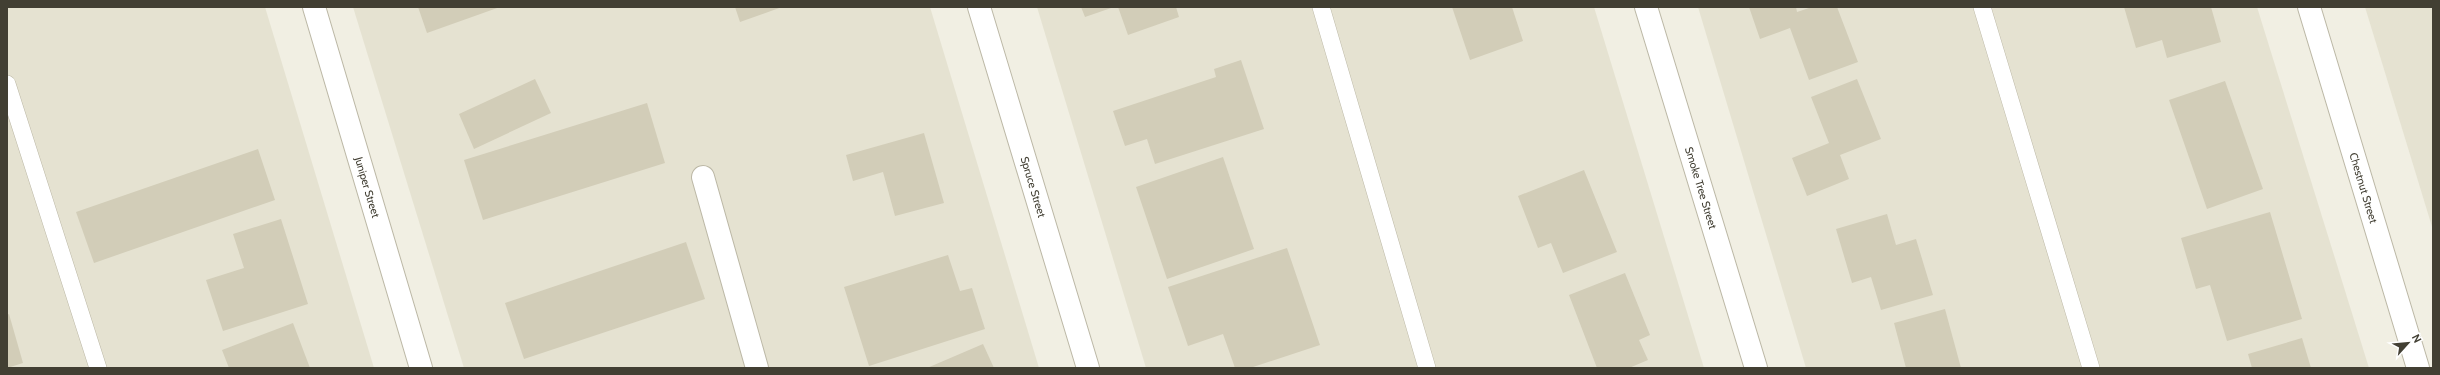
<svg xmlns="http://www.w3.org/2000/svg" width="2440" height="375" font-family="Cabin,sans-serif">
<style>
.residential{fill:#e5e2d1}
.building{fill:#d2cdb8}
.lines{fill:none;stroke-linecap:round;stroke-linejoin:round}
.lane-casing{stroke:#bcb8a6;stroke-width:18}
.street-casing{stroke:#bcb8a6;stroke-width:24}
.lane{stroke:#fff;stroke-width:17}
.street{stroke:#fff;stroke-width:22}
.labels{text-anchor:middle;stroke-width:3;stroke-linejoin:round;paint-order:stroke}
.street-label{font-size:11px;fill:#423f33;stroke:#fff}
</style>
<rect width="100%" height="100%" fill="#f1efe3"/>
<!-- residential -->
<g class="residential">
<path d="M7 7H265L374 368H7Z"/>
<path d="M353 7H930L1039 368H464Z"/>
<path d="M1037 7H1594L1704 368H1146Z"/>
<path d="M1698 7H2257L2369 368H1806Z"/>
<path d="M2365 7H2433V230Z"/>
</g>
<!-- building -->
<g class="building">
<path d="M418 7H500L427 33Z"/>
<path d="M735 7H782L740 22Z"/>
<path d="M1081 7H1114L1085 17Z"/>
<path d="M1118 7H1176L1179 17 1128 35Z"/>
<path d="M1452 7H1512L1523 41 1470 60Z"/>
<path d="M1749 7H1796L1797 12 1812 7H1837L1858 62 1809 80 1790 28 1760 39Z"/>
<path d="M2124 7H2211L2221 42 2167 58 2162 40 2136 48Z"/>
<path d="M1241 60 1264 129 1155 164 1147 139 1125 146 1113 111 1216 77 1214 69Z"/>
<path d="M535 79 551 113 474 149 459 114Z"/>
<path d="M1857 79 1881 139 1840 155 1849 179 1807 196 1792 158 1829 143 1811 97Z"/>
<path d="M2225 81 2263 189 2207 209 2169 100Z"/>
<path d="M647 103 665 163 483 220 464 160Z"/>
<path d="M924 133 944 203 895 216 883 172 853 181 846 155Z"/>
<path d="M258 149 275 200 94 263 76 212Z"/>
<path d="M1223 157 1254 249 1167 279 1136 187Z"/>
<path d="M1584 170 1617 252 1563 273 1551 243 1538 248 1518 196Z"/>
<path d="M2270 212 2302 319 2227 341 2210 285 2196 289 2181 238Z"/>
<path d="M1887 214 1896 245 1916 239 1933 295 1881 310 1871 277 1852 283 1836 229Z"/>
<path d="M281 219 308 304 223 331 206 280 244 268 233 234Z"/>
<path d="M686 242 705 299 524 359 505 303Z"/>
<path d="M1287 248 1320 345 1250 368H1235L1223 334 1188 346 1168 287Z"/>
<path d="M948 255 960 291 972 288 985 329 869 366 844 287Z"/>
<path d="M1625 273 1650 335 1639 340 1648 360 1629 368H1597L1569 295Z"/>
<path d="M1945 309 1961 368H1906L1894 323Z"/>
<path d="M9 314 23 363 7 368V315Z"/>
<path d="M293 323 310 368H229L222 350Z"/>
<path d="M2302 338 2311 368H2252L2248 354Z"/>
<path d="M983 344 994 368H927Z"/>
</g>
<g class="lines">
<defs>
<g id="lane">
<path d="M1321 7 1427 368"/>
<path d="M1982 7 2091 368"/>
<path d="M7 84 98 368"/>
</g>
<g id="street">
<path id="s1" d="M314 7 421 368"/>
<path id="s2" d="M979 7 1088 368"/>
<path id="s3" d="M1646 7 1756 368"/>
<path id="s4" d="M2309 7 2418 368"/>
<path d="M703 177 757 368"/>
</g>
</defs>
<!-- lane casing -->
<use href="#lane" class="lane-casing"/>
<!-- street casing -->
<use href="#street" class="street-casing"/>
<!-- lane -->
<use href="#lane" class="lane"/>
<!-- street -->
<use href="#street" class="street"/>
</g>
<g class="labels">
<!-- street labels -->
<g class="street-label">
<text dy="4" stroke="none"><textPath href="#s1" startOffset="188">Juniper Street</textPath></text>
<text dy="4" stroke="none"><textPath href="#s2" startOffset="188">Spruce Street</textPath></text>
<text dy="4" stroke="none"><textPath href="#s3" startOffset="189">Smoke Tree Street</textPath></text>
<text dy="4" stroke="none"><textPath href="#s4" startOffset="189">Chestnut Street</textPath></text>
</g>
</g>
<!-- border -->
<rect width="2440" height="375" fill="none" stroke="#423f33" stroke-width="16"/>
<!-- north arrow -->
<g transform="translate(2408 343) rotate(63)" stroke="#ffffff" stroke-width="3" paint-order="stroke">
<path d="M0-3L7 15L0 10L-7 15Z" fill="#423f33"/>
<text y="-6" font-size="11" font-weight="bold" text-anchor="middle" fill="#423f33">N</text>
</g>
</svg>
